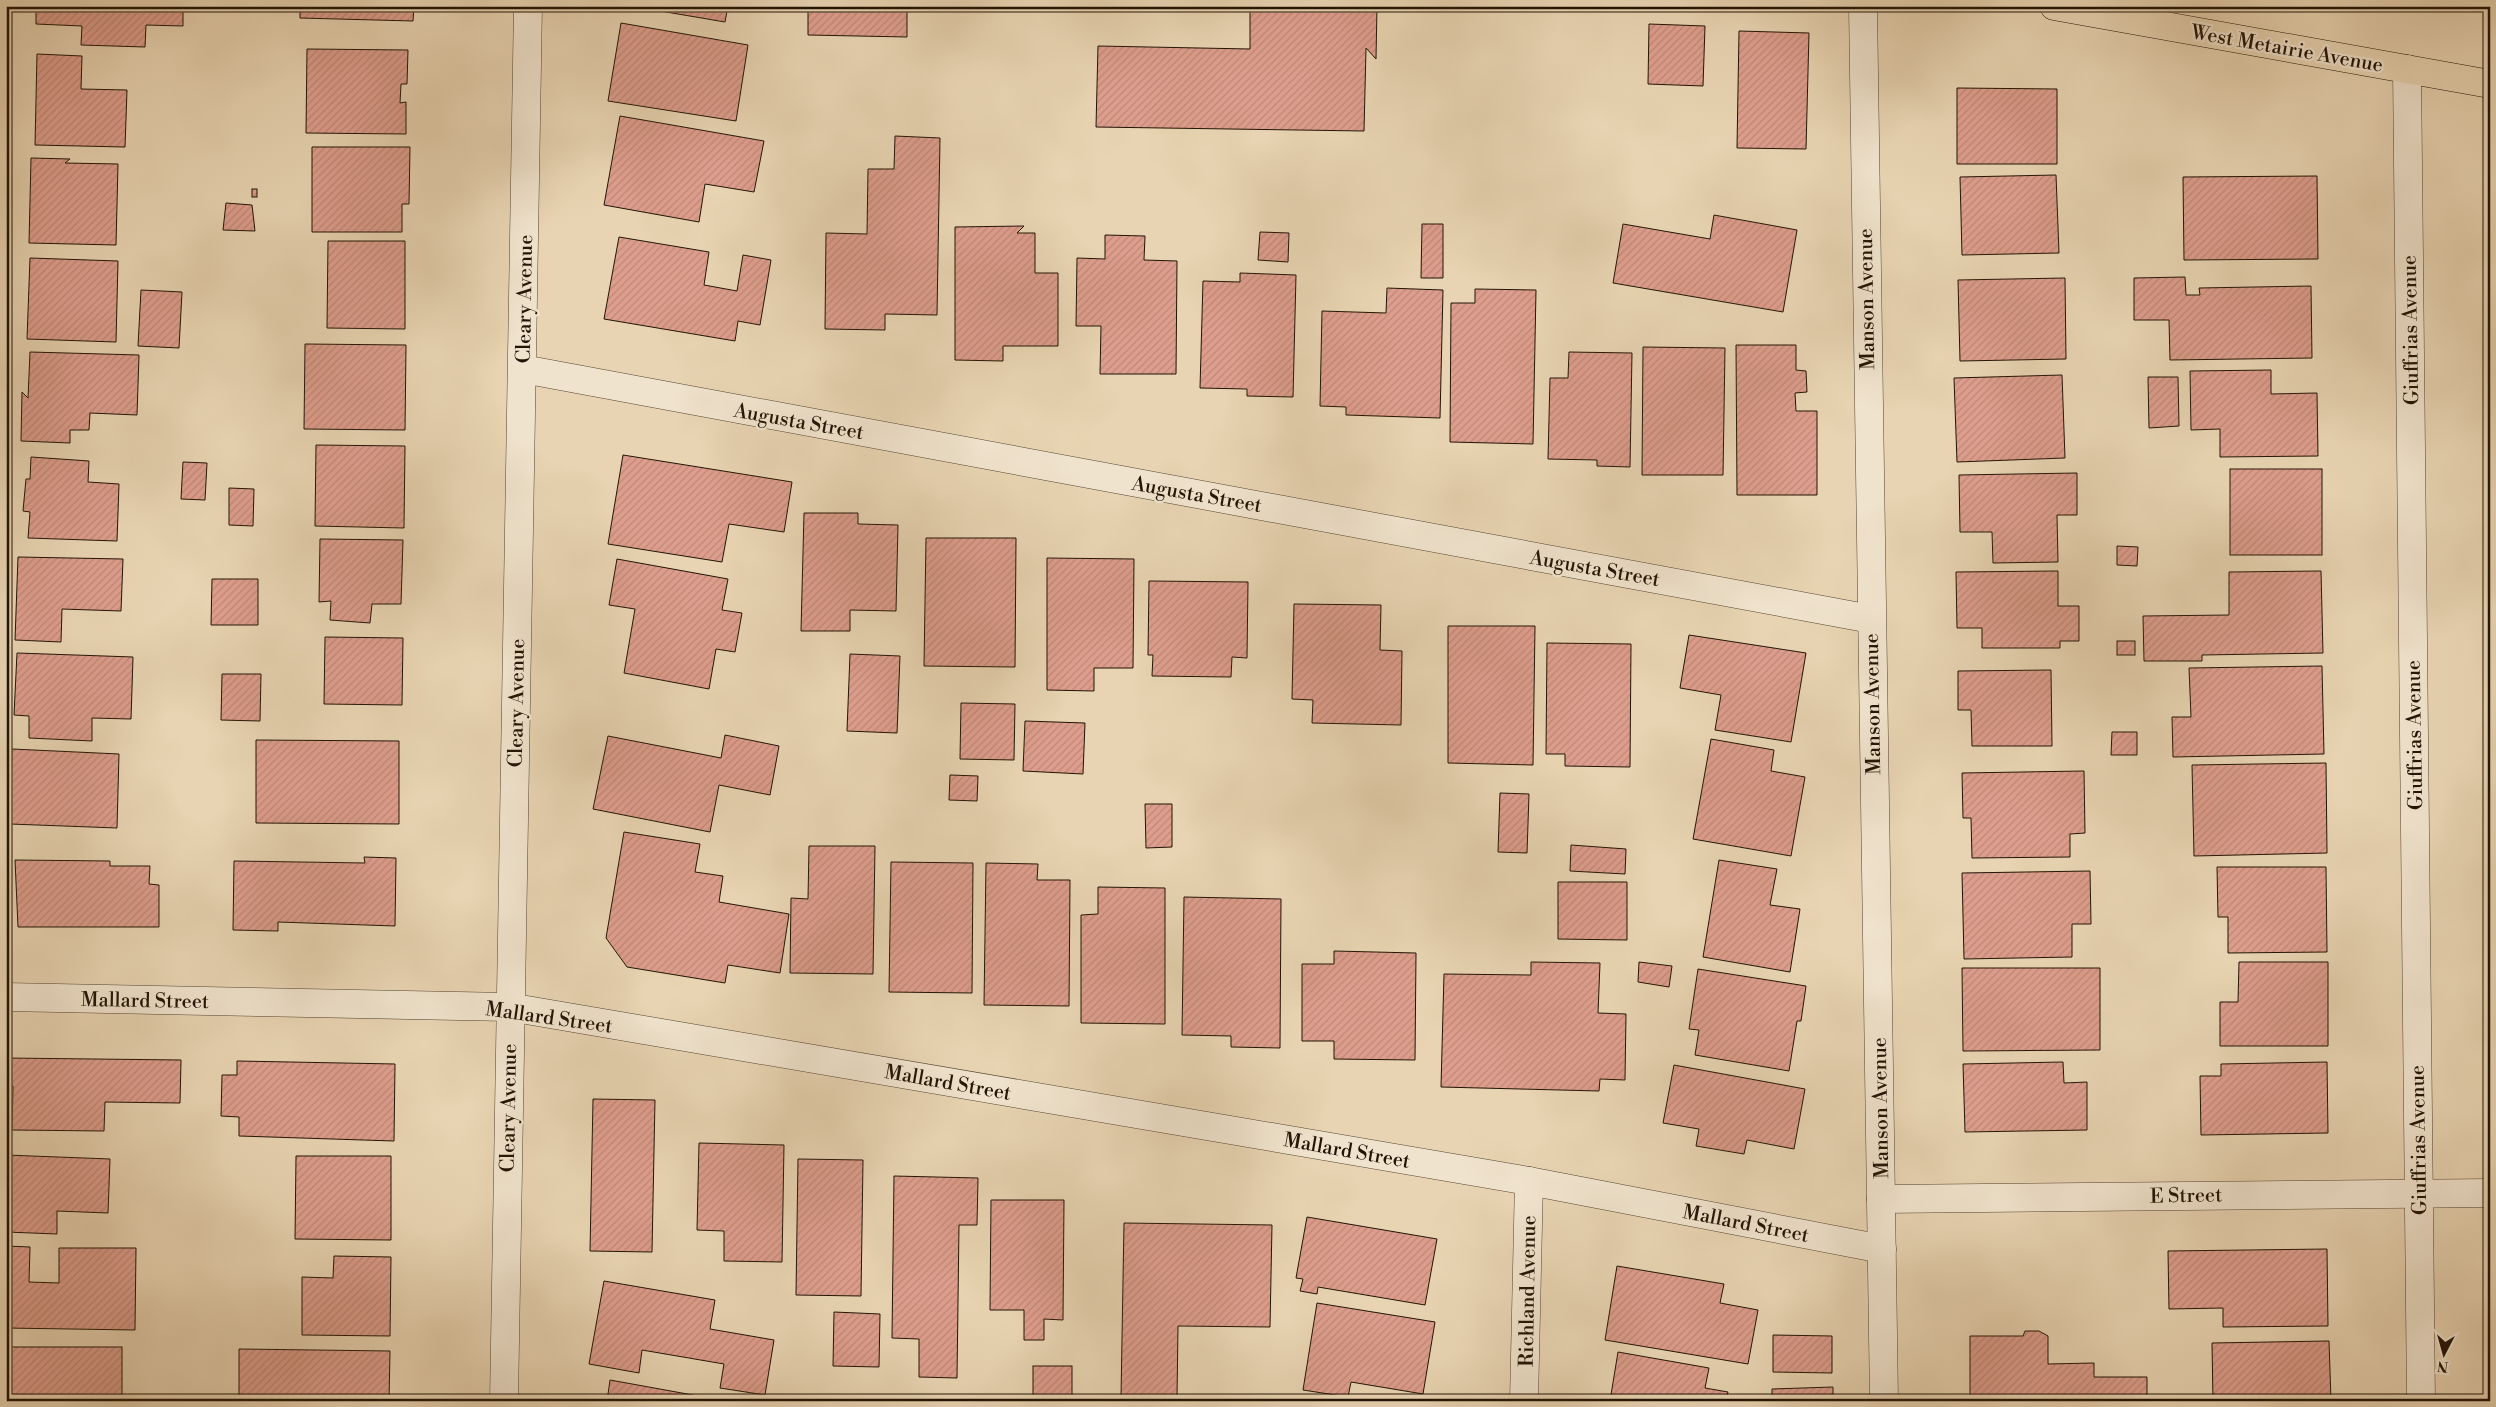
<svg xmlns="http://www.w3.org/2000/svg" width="2496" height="1407" font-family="'Libre Bodoni',serif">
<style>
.building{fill:url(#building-hatch);stroke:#221405}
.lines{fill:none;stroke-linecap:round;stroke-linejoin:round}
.minor-casing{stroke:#544430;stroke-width:29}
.major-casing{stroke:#221405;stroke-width:29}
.minor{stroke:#f0e3cd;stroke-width:28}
.major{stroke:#e8d4b2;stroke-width:28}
.labels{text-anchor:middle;stroke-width:4.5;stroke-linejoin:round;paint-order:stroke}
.street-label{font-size:20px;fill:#221405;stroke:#f0e3cd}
</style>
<defs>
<pattern id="building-hatch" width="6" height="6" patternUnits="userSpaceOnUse" patternTransform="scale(1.25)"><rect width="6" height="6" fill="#de9e8d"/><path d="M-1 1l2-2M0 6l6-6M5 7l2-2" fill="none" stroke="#be8778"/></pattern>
</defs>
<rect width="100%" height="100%" fill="#e8d4b2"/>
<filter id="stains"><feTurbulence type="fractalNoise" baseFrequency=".004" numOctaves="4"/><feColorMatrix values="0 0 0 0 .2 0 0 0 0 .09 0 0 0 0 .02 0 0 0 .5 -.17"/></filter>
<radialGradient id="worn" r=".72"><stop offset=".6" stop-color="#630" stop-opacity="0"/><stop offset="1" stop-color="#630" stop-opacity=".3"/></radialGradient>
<!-- building -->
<g class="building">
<path d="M36 6H183V26L146 25 145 47 81 45 82 26 36 24Z"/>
<path d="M300 6H414L413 21 300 18Z"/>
<path d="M631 6H728L725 22Z"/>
<path d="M808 6H907V37L808 35Z"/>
<path d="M1250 6H1377L1376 59 1366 48 1364 131 1096 127 1098 46 1250 49Z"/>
<path d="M621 23 748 45 736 121 608 101Z"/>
<path d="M1649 24 1705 26 1703 86 1648 84Z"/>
<path d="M1739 31 1809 33 1806 149 1737 148Z"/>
<path d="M307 49 408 50 407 84H401L400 103 406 102V134L306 133Z"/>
<path d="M37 54 82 56 81 89 127 90 125 147 35 145Z"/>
<path d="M1957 88 2057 89V164H1957Z"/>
<path d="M620 116 764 141 754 192 705 184 699 222 604 205Z"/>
<path d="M895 136 940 138 937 315 885 314V330L825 329 826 233 867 234 868 169H894Z"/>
<path d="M312 147H410L409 204H402V232H312Z"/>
<path d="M31 158 70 159 65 163 118 164 116 245 29 243Z"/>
<path d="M2056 175 2059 253 1962 255 1960 177Z"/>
<path d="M2317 176 2318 259 2184 260 2183 177Z"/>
<path d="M2488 178H2490V278Z"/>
<rect x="252" y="189" width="5" height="8"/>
<path d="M226 203 252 205 255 231 223 230Z"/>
<path d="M1714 215 1797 230 1783 312 1613 283 1623 224 1710 239Z"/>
<path d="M1422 224H1443V278H1421Z"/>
<path d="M1024 226 1017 233H1035V273H1058V346H1003V361L955 360V227Z"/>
<path d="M1260 232 1289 233 1288 262 1258 260Z"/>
<path d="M1105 235 1145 236 1144 260 1177 261 1176 374H1100L1101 326H1076L1077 258 1105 259Z"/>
<path d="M619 237 709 252 704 285 737 291 743 255 771 260 760 325 738 321 735 341 604 319Z"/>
<path d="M328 241H405V329L327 328Z"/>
<path d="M30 258 118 261 116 342 27 339Z"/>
<path d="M1240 273 1296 275 1293 397 1247 396V389L1200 388 1203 281 1240 282Z"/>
<path d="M2185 277 2186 295H2200L2199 288 2311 286 2312 358 2170 360 2169 320H2134V278Z"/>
<path d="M2065 278 2066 359 1960 361 1958 280Z"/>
<path d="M1387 288 1443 290 1440 418 1346 415V407L1320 406 1322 311 1386 313Z"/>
<path d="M1475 289 1536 290 1533 444 1450 442 1451 303H1475Z"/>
<path d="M141 290 182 292 179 348 138 346Z"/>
<path d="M2486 320H2490V411H2488Z"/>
<path d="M305 344 406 345 405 430 304 429Z"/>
<path d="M1736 345H1796V370L1806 371 1807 392 1795 393 1796 411H1817V495H1737Z"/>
<path d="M1643 347 1725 348 1723 475H1642Z"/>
<path d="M30 352 139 355 137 415 90 413 89 430H70V443L21 441 22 392 28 398Z"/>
<path d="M1569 352 1632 353 1630 467 1597 466V460L1548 459 1550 378H1568Z"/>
<path d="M2271 370V394L2317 393 2318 456 2220 457V429L2191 430 2190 371Z"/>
<path d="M2062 375 2065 458 1957 462 1954 378Z"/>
<path d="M2148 377H2178L2179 426 2149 428Z"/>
<path d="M316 445 405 446 404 528 315 526Z"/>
<path d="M623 455 792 482 784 532 729 524 722 562 608 544Z"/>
<path d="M31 457 89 461 88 482 119 484 117 541 28 538 30 512 23 511 26 479H30Z"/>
<path d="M183 462 207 463 205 500 181 499Z"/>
<rect x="2230" y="469" width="92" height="86"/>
<path d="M2077 473V515H2057L2058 562 1993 563 1992 532H1960L1959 475Z"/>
<path d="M229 488 254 489 253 526 229 525Z"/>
<path d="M804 513H858V524L898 525 896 611 850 610V631H801Z"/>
<path d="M926 538H1016L1015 667 924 666Z"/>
<path d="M320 539 403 540 401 604H372L370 623 330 620 331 601 319 602Z"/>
<path d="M2117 546 2138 547 2137 566 2117 565Z"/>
<path d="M18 557 123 559 121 611 62 609 61 642 15 640Z"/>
<path d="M1047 558 1134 559 1133 668H1094V691L1047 690Z"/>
<path d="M617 559 728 579 722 610 742 613 735 652 716 649 709 689 624 673 635 609 609 605Z"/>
<path d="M2058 571V606H2079V641H2060V648H1982V628H1957L1956 572Z"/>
<path d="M2321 571 2323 653 2202 655V661H2144L2143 616 2229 615V572Z"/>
<path d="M212 579H258V625H211Z"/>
<path d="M1149 581 1248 582 1247 658 1232 657 1231 677 1152 676 1153 655H1148Z"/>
<path d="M1294 604 1381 605 1380 650 1402 651 1401 725 1312 723 1313 700 1292 699Z"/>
<path d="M1448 626H1535L1533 765 1448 763Z"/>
<path d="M1689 635 1806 653 1791 742 1715 730 1721 695 1680 688Z"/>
<path d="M325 637 403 638 402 705 324 704Z"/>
<rect x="2117" y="641" width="18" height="14"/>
<path d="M1547 643 1631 644 1630 767 1565 766V754H1546Z"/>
<path d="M17 653 133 657 131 719 92 718V741L29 738V716L14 715Z"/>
<path d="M850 654 900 656 897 733 847 731Z"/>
<path d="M2322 666 2324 754 2173 757 2172 717H2191L2189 668Z"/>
<path d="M2051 670 2052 746H1972L1971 710H1958V671Z"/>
<path d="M222 674H261L260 721 221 720Z"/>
<path d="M961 703 1015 704 1014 760 960 759Z"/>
<path d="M1025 721 1085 723 1083 774 1023 771Z"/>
<path d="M2112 732H2137V755H2111Z"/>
<path d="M725 735 779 746 770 795 719 785 710 832 593 809 608 736 721 758Z"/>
<path d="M1711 739 1774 750 1771 771 1805 777 1791 856 1693 839Z"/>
<path d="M256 740 399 741V824L256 823Z"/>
<path d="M12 749 119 754 117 828 10 824Z"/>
<path d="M2326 763 2327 853 2194 856 2192 765Z"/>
<path d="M2084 771 2085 833 2070 834V857L1972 858 1971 818H1963L1962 773Z"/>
<path d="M950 775 978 776 977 801 949 800Z"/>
<path d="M1500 793 1529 794 1527 853 1498 852Z"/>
<path d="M1145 804H1172V847L1146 848Z"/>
<path d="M624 832 700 844 695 872 723 876 719 902 789 914 780 973 728 965 725 983 627 967 606 938Z"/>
<path d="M1571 845 1626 849 1625 874 1570 871Z"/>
<path d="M809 846H875L873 974 790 973 791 898 808 899Z"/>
<path d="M364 857 396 858 395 926 278 922V931L233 930 234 861 365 863Z"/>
<path d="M15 860 110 861V866H150L149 884 159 885V927H18Z"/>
<path d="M1719 860 1777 869 1770 905 1800 909 1790 972 1703 957Z"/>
<path d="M891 862 973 863 972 993 889 992Z"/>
<path d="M986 863 1038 864 1037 880H1070L1069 1006 984 1005Z"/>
<path d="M2217 867H2326L2327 952 2228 953V917H2218Z"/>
<path d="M2090 871 2091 924H2072V957L1964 959 1962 873Z"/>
<path d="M1558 882H1627V940L1558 939Z"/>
<path d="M1098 887 1165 888V1024L1081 1023V915L1098 914Z"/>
<path d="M1184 897 1281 899 1280 1048 1231 1047V1036L1182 1035Z"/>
<path d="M1334 951 1416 953 1415 1060 1334 1059V1041H1302V964H1334Z"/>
<path d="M1531 962 1600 963 1598 1013 1626 1014 1625 1080 1600 1079 1599 1091 1441 1087 1444 974 1531 975Z"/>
<path d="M1639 962 1672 966 1669 987 1638 982Z"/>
<path d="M2239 962H2328V1046H2220V1002H2238Z"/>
<path d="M1962 968H2100V1050L1963 1051Z"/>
<path d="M1698 969 1806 986 1801 1021H1797L1789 1071 1695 1055 1699 1030 1689 1029Z"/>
<path d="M6 1058 181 1060 180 1103 105 1102 104 1131 12 1130 13 1086 6 1085Z"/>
<path d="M237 1061 395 1064 394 1141 239 1136V1117L221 1116 222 1075H237Z"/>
<path d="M2063 1062 2064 1083 2087 1082V1130L1965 1132 1963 1064Z"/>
<path d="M2327 1062 2328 1133 2201 1135 2200 1076H2221V1064Z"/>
<path d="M1674 1065 1805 1089 1794 1149 1747 1140 1744 1154 1696 1146 1699 1129 1663 1123Z"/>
<path d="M593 1099 655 1100 652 1252 590 1251Z"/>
<path d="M699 1143 784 1145 782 1262 724 1261V1231L697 1230Z"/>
<path d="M6 1155 110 1159 108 1213 57 1211V1234L6 1232Z"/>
<path d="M296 1156H391V1240L295 1239Z"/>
<path d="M798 1159 863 1160 861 1296 796 1295Z"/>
<path d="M894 1176 978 1178 977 1225H959L957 1378 919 1377V1339L892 1338Z"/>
<path d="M991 1200H1064L1063 1320 1044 1319V1340H1024V1310H990Z"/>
<path d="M1307 1217 1437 1239 1425 1305 1318 1287 1317 1294 1300 1291 1303 1279 1296 1278Z"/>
<path d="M1124 1223 1272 1225 1270 1327 1178 1326 1177 1398 1121 1397Z"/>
<path d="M6 1246 30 1247 29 1282 59 1283V1248H136L135 1330 6 1328Z"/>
<path d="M2327 1249 2328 1326 2223 1327V1308L2169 1309 2168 1251Z"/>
<path d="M334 1256 391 1257 390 1336 302 1335V1277L333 1278Z"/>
<path d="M1617 1266 1724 1284 1720 1303 1758 1310 1748 1364 1605 1340Z"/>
<path d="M604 1281 715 1300 710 1329 774 1340 765 1395 720 1388 724 1364 642 1350 639 1373 589 1364Z"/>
<path d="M1317 1303 1435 1322 1423 1394 1351 1382 1348 1397 1303 1390Z"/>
<path d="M834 1312 880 1314 879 1367 833 1366Z"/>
<path d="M2025 1331H2039L2048 1336V1364L2094 1363V1377H2147V1401H1970V1336H2023Z"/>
<path d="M1773 1335 1832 1336V1373L1773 1372Z"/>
<path d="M2329 1341 2331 1401H2213L2212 1343Z"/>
<rect x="6" y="1347" width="116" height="54"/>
<path d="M239 1349 390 1351 389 1401H239Z"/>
<path d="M1618 1352 1709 1368 1705 1388 1728 1392 1726 1401H1610Z"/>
<rect x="1033" y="1366" width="39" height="35"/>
<path d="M610 1380 726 1401H607Z"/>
<path d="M1833 1387V1401H1772V1389Z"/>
</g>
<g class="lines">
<defs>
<g id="minor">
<path d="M1863 6 1884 1401"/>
<path d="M2407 69 2421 1401"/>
<path d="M523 369 1871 619"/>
<path d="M6 997 509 1007 1529 1181 1882 1249"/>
<path d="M1881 1199 2490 1193"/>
<path d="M504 1401C510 936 522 471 528 6"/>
<path d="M1524 1401 1529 1181"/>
</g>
<path id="major" d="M2054 6 2490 84"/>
</defs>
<!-- minor casing -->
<use href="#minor" class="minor-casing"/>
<!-- major casing -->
<use href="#major" class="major-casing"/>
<!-- minor -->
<use href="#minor" class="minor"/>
<!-- major -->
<use href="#major" class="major"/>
</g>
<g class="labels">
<!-- street labels -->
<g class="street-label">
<text transform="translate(2287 48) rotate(10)" y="7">West Metairie Avenue</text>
<text transform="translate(524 299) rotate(-89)" y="7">Cleary Avenue</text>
<text transform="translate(1866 299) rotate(-91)" y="7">Manson Avenue</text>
<text transform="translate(2410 330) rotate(-91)" y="7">Giuffrias Avenue</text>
<text transform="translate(799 421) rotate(10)" y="7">Augusta Street</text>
<text transform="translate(1197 494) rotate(10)" y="7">Augusta Street</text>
<text transform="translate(1595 568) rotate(10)" y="7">Augusta Street</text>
<text transform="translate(516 703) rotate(-89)" y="7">Cleary Avenue</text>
<text transform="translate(1872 704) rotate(-91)" y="7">Manson Avenue</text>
<text transform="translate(2414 735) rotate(-91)" y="7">Giuffrias Avenue</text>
<text transform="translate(145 1000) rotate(1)" y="7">Mallard Street</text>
<text transform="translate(549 1017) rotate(8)" y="7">Mallard Street</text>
<text transform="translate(948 1082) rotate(10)" y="7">Mallard Street</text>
<text transform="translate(508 1108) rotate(-89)" y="7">Cleary Avenue</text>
<text transform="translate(1880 1108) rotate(-91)" y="7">Manson Avenue</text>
<text transform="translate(2418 1140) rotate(-91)" y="7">Giuffrias Avenue</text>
<text transform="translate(1347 1150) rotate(10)" y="7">Mallard Street</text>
<text transform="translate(2186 1195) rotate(-1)" y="7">E Street</text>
<text transform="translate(1746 1223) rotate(11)" y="7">Mallard Street</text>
<text transform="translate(1527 1291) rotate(-89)" y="7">Richland Avenue</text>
</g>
</g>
<!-- margin -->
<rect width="2496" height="1407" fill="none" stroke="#e8d4b2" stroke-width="25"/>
<rect x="8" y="8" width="2481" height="1392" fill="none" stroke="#221405" stroke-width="2.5"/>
<rect x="12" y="12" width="2471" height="1382" fill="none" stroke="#221405"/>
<!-- north arrow -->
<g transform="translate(2444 1354) rotate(186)" stroke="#f0e3cd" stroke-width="4" paint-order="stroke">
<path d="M0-4L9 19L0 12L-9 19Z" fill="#221405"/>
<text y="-8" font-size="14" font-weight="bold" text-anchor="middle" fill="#221405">N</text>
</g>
<rect width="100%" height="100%" filter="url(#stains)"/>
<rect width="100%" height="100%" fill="url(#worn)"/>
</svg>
